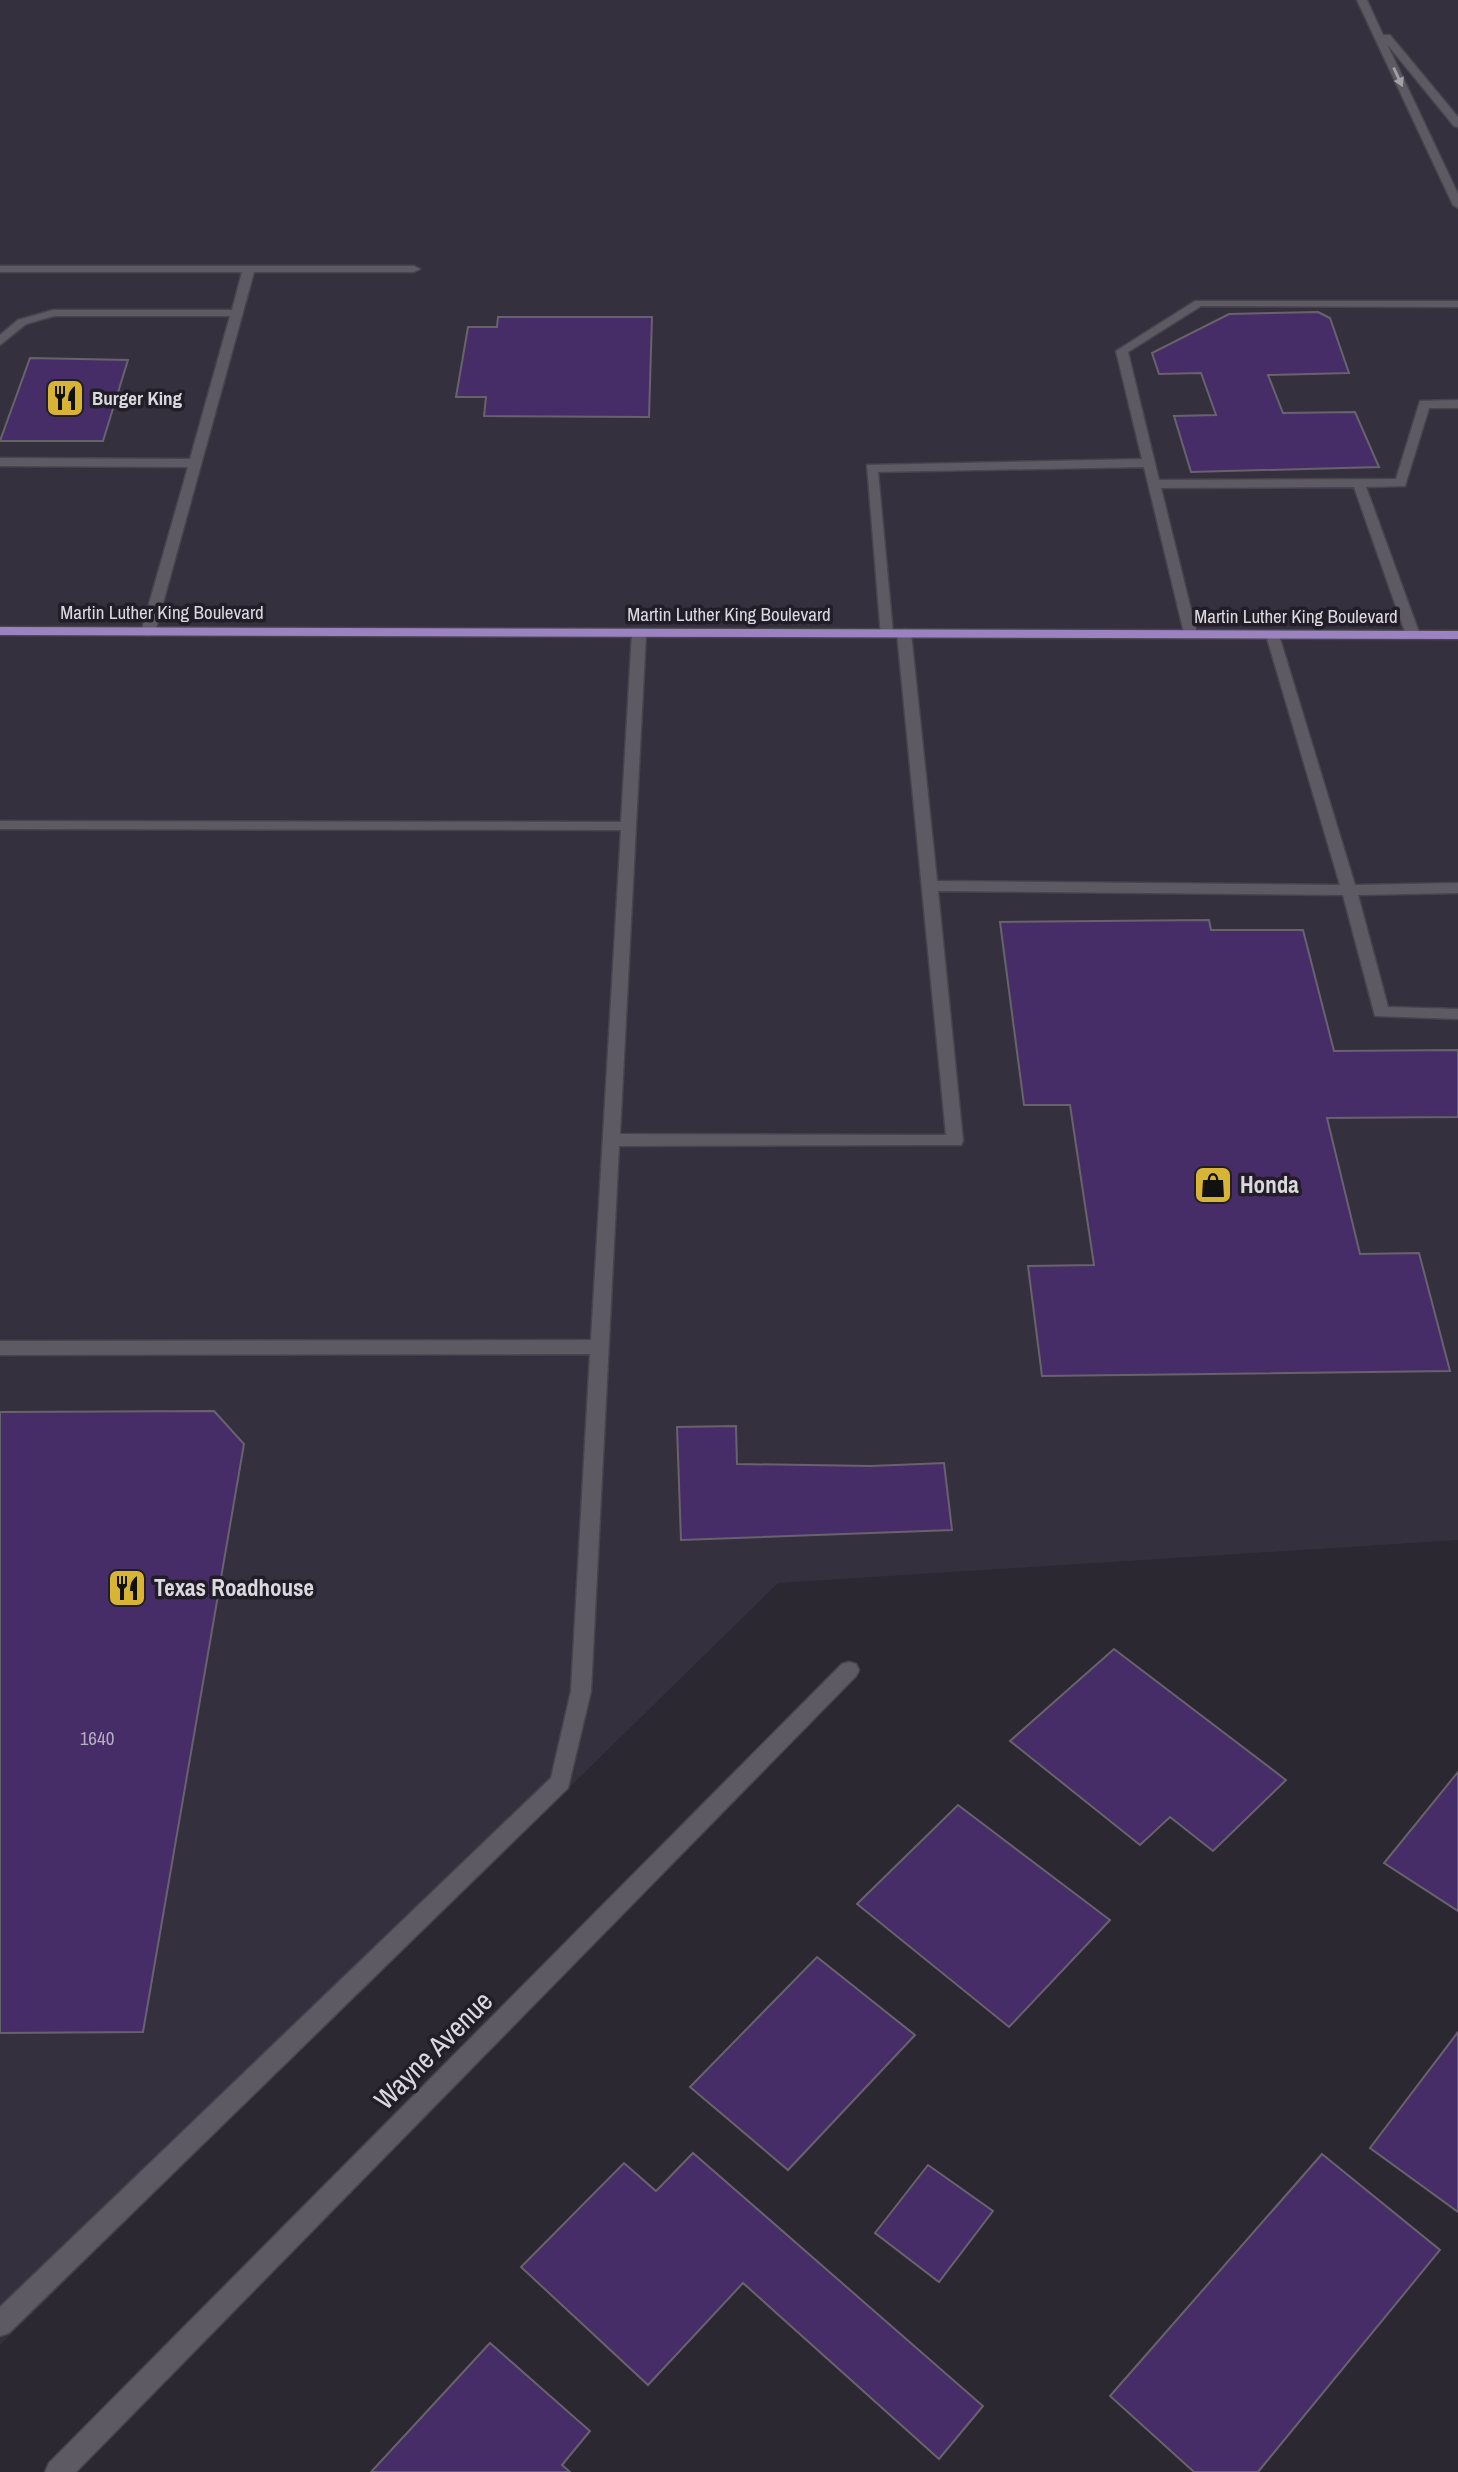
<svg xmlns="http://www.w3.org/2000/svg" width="1458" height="2472" font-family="'Archivo Narrow',sans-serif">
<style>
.built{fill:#35303e}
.building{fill:#472d67;stroke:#67636d;stroke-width:2}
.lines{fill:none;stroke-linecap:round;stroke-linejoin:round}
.minor-casing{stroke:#47444c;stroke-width:3}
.major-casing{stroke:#47444c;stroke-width:3}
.minor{fill:#5e5a64;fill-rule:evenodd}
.major{fill:#9b82c0;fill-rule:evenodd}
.oneway{fill:#a3a0a8}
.labels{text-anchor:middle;stroke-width:7;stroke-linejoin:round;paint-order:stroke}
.far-poi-label{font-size:19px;font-weight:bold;fill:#dbd9df;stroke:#211e27;text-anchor:start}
.far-street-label{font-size:19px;fill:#dbd9df;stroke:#211e27}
.number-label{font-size:19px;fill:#b6aec1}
.poi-label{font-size:23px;font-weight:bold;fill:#dbd9df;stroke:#211e27;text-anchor:start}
.near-street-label{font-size:28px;fill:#dbd9df;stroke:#211e27}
</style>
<rect width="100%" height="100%" fill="#2b2831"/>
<!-- built -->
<path class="built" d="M0 0H1458V1540L778 1583 0 2345Z"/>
<!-- building -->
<g class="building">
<path d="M1318 312 1330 318 1349 373 1268 375 1283 413 1355 412 1379 467 1191 472 1174 416 1216 415 1201 373 1159 374 1152 353 1229 314Z"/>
<path d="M498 317H652L649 417 484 416 486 397H456L468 327H497Z"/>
<path d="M30 358 128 360 103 441H0Z"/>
<path d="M1209 920 1211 930H1303L1334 1051 1458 1050V1117L1327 1118 1360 1254 1419 1253 1450 1371 1042 1376 1028 1266 1094 1265 1070 1105H1024L1000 922Z"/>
<path d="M214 1411 244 1444 143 2032 0 2033V1412Z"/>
<path d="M736 1426 737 1464 871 1466 944 1463 952 1530 681 1540 677 1427Z"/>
<path d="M1114 1649 1286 1780 1213 1851 1170 1817 1140 1845 1010 1741Z"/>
<path d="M1458 1772V1911L1384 1863Z"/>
<path d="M958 1805 1110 1920 1009 2027 857 1904Z"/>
<path d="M817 1957 915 2035 788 2170 690 2087Z"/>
<path d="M1458 2032V2212L1370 2148Z"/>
<path d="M693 2153 983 2406 939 2459 743 2283 648 2385 521 2267 624 2163 656 2191Z"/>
<path d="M1322 2154 1440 2250 1258 2472H1194L1110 2396Z"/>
<path d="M928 2165 993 2211 939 2282 875 2233Z"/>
<path d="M490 2343 590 2431 562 2465 570 2472H371Z"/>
</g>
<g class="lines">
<defs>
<g id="minor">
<path d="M1357 0H1367L1383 35H1390L1458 117V127L1454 126 1387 44 1458 194V208L1453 205Z"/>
<path d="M0 266H414L420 269 414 272H254L155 632 148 636 141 632 188 467 0 466V458L190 459 230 316H54L26 324 0 345V335L18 320 53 310H232L242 272H0Z"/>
<path d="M1195 301H1458V307L1201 306 1128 352 1159 480 1396 479 1420 401 1458 400V408H1429L1405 486 1366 487 1420 635 1418 638H1408L1406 635 1354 487 1161 488 1197 634 1195 637H1185L1144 467 878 472 893 633 886 637 881 636 867 465 1142 459 1116 351Z"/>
<path d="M639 629 646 633 620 1134 946 1135 897 633 904 629 911 633 937 881 1340 885 1266 635 1268 632H1278L1355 885 1458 883V893L1358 895 1388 1007 1458 1009V1019L1375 1016 1343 895 938 891 963 1141 961 1145 619 1146 591 1691 568 1788 9 2333 0 2336V2307L551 1778 571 1691 590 1354 0 1355V1341L591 1340 621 830 0 829V821L621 822 632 633Z"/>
<path d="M849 1662 856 1664 859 1670 856 1676 76 2472H45L49 2463 842 1664Z"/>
</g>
<path id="major" d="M0 627 1458 631V639L0 635Z"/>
</defs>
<!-- minor casing -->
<use href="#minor" class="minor-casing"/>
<!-- major casing -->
<use href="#major" class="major-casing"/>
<!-- minor -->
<use href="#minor" class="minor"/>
<!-- major -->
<use href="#major" class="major"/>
</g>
<!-- one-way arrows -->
<defs><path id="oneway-solid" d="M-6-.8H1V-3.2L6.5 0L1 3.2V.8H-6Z" transform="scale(1.75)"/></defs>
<use class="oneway" href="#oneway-solid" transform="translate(1398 77) rotate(65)"/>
<!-- icons -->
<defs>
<symbol id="restaurant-square" viewBox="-11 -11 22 22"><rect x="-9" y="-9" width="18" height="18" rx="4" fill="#d8b434" stroke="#211e27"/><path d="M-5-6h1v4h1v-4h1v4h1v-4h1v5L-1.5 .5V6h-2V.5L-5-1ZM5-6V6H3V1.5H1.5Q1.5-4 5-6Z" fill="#111"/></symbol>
<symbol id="shop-square" viewBox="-11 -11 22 22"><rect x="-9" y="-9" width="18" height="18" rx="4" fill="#d8b434" stroke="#211e27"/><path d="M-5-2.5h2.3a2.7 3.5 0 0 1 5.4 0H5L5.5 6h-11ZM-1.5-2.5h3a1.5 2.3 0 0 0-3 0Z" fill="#111"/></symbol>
</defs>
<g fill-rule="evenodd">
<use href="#restaurant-square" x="43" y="376" width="44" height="44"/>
<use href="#shop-square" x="1191" y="1163" width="44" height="44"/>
<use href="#restaurant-square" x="105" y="1566" width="44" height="44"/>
</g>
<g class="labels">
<!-- far-poi labels -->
<g class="far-poi-label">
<text x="92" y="405">Burger King</text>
</g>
<!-- far-street labels -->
<g class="far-street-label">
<text x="162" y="619">Martin Luther King Boulevard</text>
<text x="729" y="621">Martin Luther King Boulevard</text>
<text x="1296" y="623">Martin Luther King Boulevard</text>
</g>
<!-- number labels -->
<g class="number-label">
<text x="97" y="1745">1640</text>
</g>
<!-- poi labels -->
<g class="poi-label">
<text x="1240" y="1193">Honda</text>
<text x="154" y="1596">Texas Roadhouse</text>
</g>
<!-- near-street labels -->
<g class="near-street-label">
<text transform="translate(433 2050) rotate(-45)" y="10">Wayne Avenue</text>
</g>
</g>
</svg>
